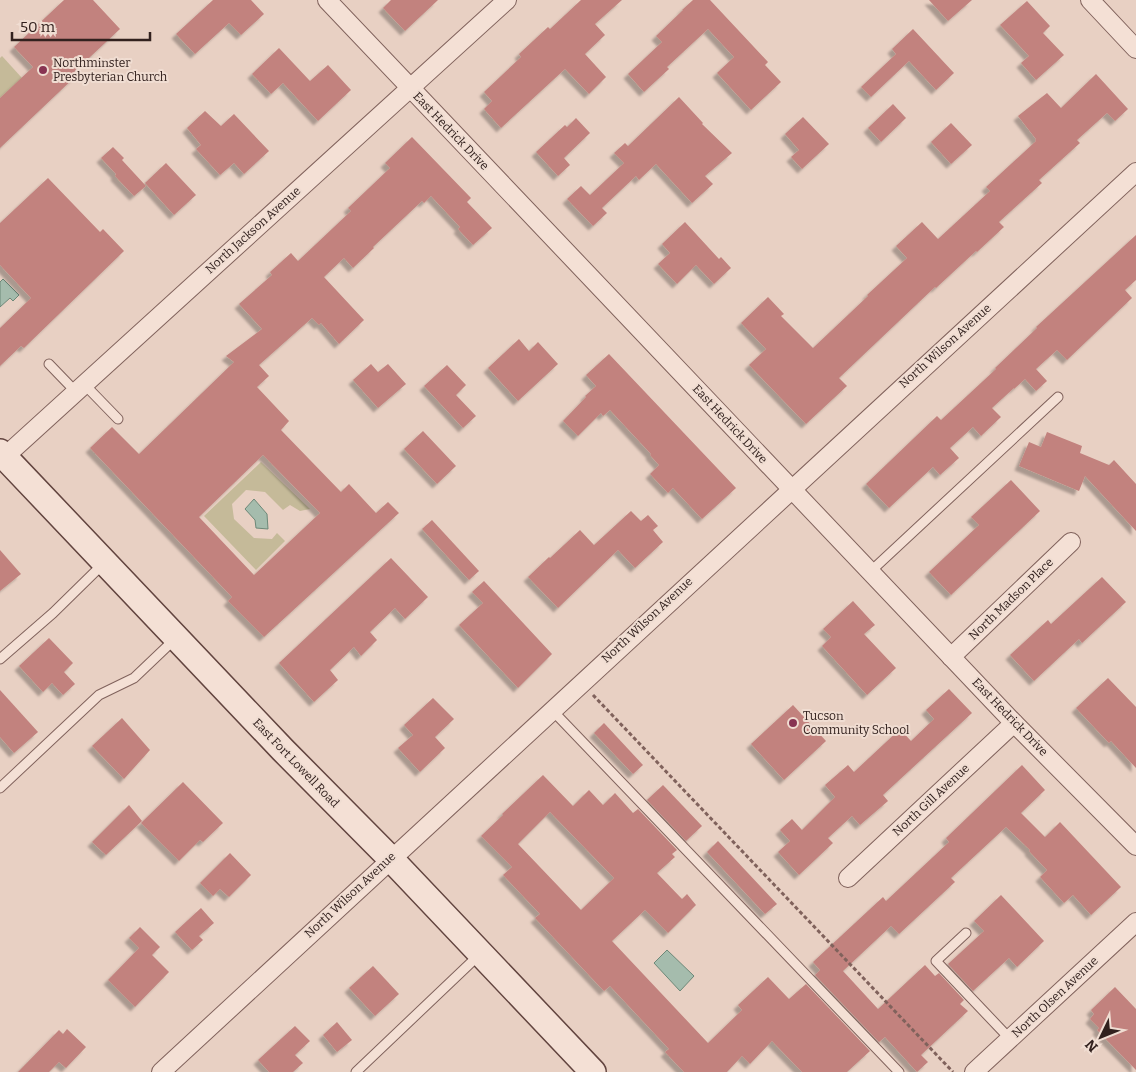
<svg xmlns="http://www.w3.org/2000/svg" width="1136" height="1072" font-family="Bitter,serif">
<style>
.green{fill:#c5ba99}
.water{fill:#a5bcad;stroke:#6d8878}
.building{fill:#c2827e;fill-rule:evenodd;filter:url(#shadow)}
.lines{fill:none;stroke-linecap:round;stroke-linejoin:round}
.service-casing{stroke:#80625c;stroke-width:11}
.minor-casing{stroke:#80625c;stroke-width:20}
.secondary-casing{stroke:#62443f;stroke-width:28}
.path{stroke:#80625c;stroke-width:3;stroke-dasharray:4 2.5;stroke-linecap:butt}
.service{stroke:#f4e0d5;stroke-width:9}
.minor{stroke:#f4e0d5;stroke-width:18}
.secondary{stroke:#f4e0d5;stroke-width:25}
.poi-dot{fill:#883452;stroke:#f0ddd2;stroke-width:2}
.labels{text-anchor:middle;stroke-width:4;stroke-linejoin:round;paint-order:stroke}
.poi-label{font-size:12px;fill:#32211e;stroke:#f0ddd2;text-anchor:start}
.street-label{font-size:12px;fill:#32211e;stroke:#f0ddd2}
</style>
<defs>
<filter id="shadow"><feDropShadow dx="-4.5" dy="4.5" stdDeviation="1" flood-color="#0004"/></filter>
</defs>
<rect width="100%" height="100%" fill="#e8d0c3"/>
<!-- green -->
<g class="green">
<path d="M2 56 22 78 0 98V58Z"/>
<path d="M261 462 310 509 300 511 290 505 283 510 265 492 246 490 232 504 234 519 254 538 272 539 277 533 285 541 256 570 204 516Z"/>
</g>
<!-- water -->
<g class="water">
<path d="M3 279 19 295 13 301 10 298 0 307V282Z"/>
<path d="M254 499 267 514 268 529 256 528 255 520 245 509Z"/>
<path d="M667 950 694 976 680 991 654 963Z"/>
</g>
<!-- building -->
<g class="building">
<path d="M64 0H93L120 29 74 72 77 75 0 148V98L33 67 14 47Z"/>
<path d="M213 0H251L264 14 241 35 229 23 195 54 176 34Z"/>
<path d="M391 0H438L405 31 383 8Z"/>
<path d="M581 0H622L595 24 605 35 585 54 606 77 589 94 565 69 501 128 484 109 492 101 484 92 521 57 519 54 548 27 550 29Z"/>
<path d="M693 0H710L768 62 765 65 781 82 751 110 717 73 734 57 708 29 667 67 669 69 644 92 628 74 662 42 656 36 683 10H682Z"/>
<path d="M929 0H972L948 21Z"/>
<path d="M1027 1 1050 26 1043 33 1064 55 1036 80 1021 63 1029 56 1000 25Z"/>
<path d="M913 29 954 73 936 90 909 61 871 97 861 87 896 54 892 49Z"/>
<path d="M279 48 310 81 328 65 351 90 318 121 283 83 271 94 252 74Z"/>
<path d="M1096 74 1128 109 1115 121 1107 113 1077 140 1080 143 1039 180 1042 183 999 222 1004 227 977 252 976 251 936 288 935 287 839 378 847 386 806 424 749 365 766 349 741 323 768 297 784 314 781 316 813 348 868 296 867 295 907 258 896 246 922 222 938 239 990 191 986 187 1036 141 1035 140 1036 139 1018 116 1047 93 1061 108Z"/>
<path d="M679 97 703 123 702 124 732 153 705 176 713 184 692 203 656 164 639 180 636 176 602 208 607 213 593 226 567 199 581 186 590 195 624 163 614 153 625 143 628 146Z"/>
<path d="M893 104 906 118 881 142 868 128Z"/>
<path d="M205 111 221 126 234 114 269 151 244 174 234 163 220 175 196 149 201 145 187 128Z"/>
<path d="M803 117 829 144 802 169 791 157 799 150 785 134Z"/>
<path d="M576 118 590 133 564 158 570 165 558 176 536 152 565 125 567 127Z"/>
<path d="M951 123 972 145 951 164 931 142Z"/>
<path d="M412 137 471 198 467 202 492 228 473 245 458 229 460 227 431 196 424 203 422 201 373 247 374 248 353 268 344 258 324 277 364 320 339 344 321 323 319 325 312 318 259 365 269 376 257 387 289 421 281 430 341 492 349 484 376 513 388 502 399 513 264 637 228 601 232 597 90 448 112 427 139 454 234 362 226 356 262 329 239 304 272 275 270 272 291 253 298 261 351 211 348 208 390 168 385 163ZM263 455 320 513 254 575 199 517Z"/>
<path d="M113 147 124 158 122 160 146 186 134 196 115 176 116 174 101 158Z"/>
<path d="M166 163 196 195 174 215 145 183Z"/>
<path d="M48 178 100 232 103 229 124 251 24 348 21 346 0 366V328L31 298 0 265V223Z"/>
<path d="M685 222 719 259 721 257 731 268 714 284 696 265 677 284 658 264 670 253 662 244Z"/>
<path d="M1136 235V280L1125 290 1132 298 1067 360 1057 350 1036 369 1047 381 1036 391 1025 379 1014 389V388L992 408 1001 417 981 436 973 427 950 448 959 458 940 475 933 467 889 508 866 484 937 416 941 420 996 369 995 368 1037 328 1036 327Z"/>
<path d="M519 339 529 351 538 342 558 364 518 401 488 368Z"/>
<path d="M609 354 736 488 702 519 673 488 668 493 650 474 659 465 650 455 651 454 610 410 603 416 601 413 578 436 563 421 586 397 585 396 596 386 586 375Z"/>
<path d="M371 364 378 372 388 364 406 384 378 408 353 380Z"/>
<path d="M447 365 466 385 456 395 476 416 463 428 424 386Z"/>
<path d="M423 431 456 466 437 484 404 449Z"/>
<path d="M1047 432 1082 446 1080 453 1109 465 1114 460 1136 484V531L1085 476 1079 491 1019 466 1029 442 1041 447Z"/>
<path d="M1011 480 1040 511 951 595 929 572 979 525 971 517Z"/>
<path d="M631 511 641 521 648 515 658 526 653 530 663 542 635 568 618 550 558 608 528 577 549 557 550 558 580 530 594 545Z"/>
<path d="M432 520 479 571 469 580 422 529Z"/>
<path d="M0 550 21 574 0 591Z"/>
<path d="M391 558 428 597 405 619 395 608 370 632 377 640 361 656 354 647 330 670 338 680 314 702 279 663Z"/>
<path d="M1102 577 1126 602 1082 643 1079 639 1034 681 1010 655 1048 620 1051 624Z"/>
<path d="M484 581 552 654 518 688 459 625 483 603 472 592Z"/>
<path d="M853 601 875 625 864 634 896 668 867 695 822 646 831 637 823 629Z"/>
<path d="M49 638 73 663 64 672 75 684 63 695 52 683 43 692 19 666Z"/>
<path d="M1108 678 1136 707V768L1111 741 1109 743 1076 708Z"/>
<path d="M949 689 972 713 883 795 888 801 860 825 852 816 828 838 833 843 799 875 778 852 790 841 780 830 792 819 802 830 835 797 825 785 848 765 854 772 900 729 911 741 934 719 926 710Z"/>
<path d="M0 690 38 732 14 753 0 737Z"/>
<path d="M433 698 454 719 435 737 445 748 420 772 398 748 413 735 404 725Z"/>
<path d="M793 705 826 741 784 780 751 744Z"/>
<path d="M122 718 150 750 124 779 92 746Z"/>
<path d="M604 723 643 765 633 774 594 733Z"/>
<path d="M1022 765 1045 790 1021 813 1045 837 1060 822 1121 887 1091 915 1073 895 1064 903 1040 877 1047 870 1029 851 1030 850 1006 827 951 878 955 882 899 934 891 926 843 971 878 1009 925 965 935 976 939 973 964 1000 960 1004 968 1011 921 1055 928 1062 917 1072 885 1037 879 1042 815 975 820 970 813 962 883 897 886 901 949 842 946 838Z"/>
<path d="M543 775 573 806 589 790 603 805 615 793 633 813 638 809 677 850 672 854 675 857 657 873 682 899 687 894 696 905 668 933 645 910 612 941 708 1043 742 1010 738 1005 768 977 789 999 806 984 870 1051 847 1072H802L772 1041 750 1064 742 1056 727 1072H684L665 1052 669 1049 610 986 604 991 535 918 540 914 503 875 512 867 481 836 503 815 502 814ZM550 812 614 878 581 910 518 844Z"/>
<path d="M183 782 223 823 203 842 200 840 179 861 141 823Z"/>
<path d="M663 785 702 826 686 841 647 800Z"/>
<path d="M129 805 142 821 106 855 92 842Z"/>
<path d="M718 841 777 904 765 914 707 852Z"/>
<path d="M230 853 251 875 229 897 220 889 213 896 200 883Z"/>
<path d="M1001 895 1044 941 1017 967 1009 958 973 991 948 964 984 931 974 921Z"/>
<path d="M201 908 214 923 199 936 203 940 192 950 175 932Z"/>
<path d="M140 927 160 947 152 955 169 972 135 1007 108 980 139 948 129 938Z"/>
<path d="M373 966 399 994 375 1016 349 988Z"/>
<path d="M1115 987 1136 1009V1070L1097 1030 1099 1028 1090 1019 1094 1014 1091 1010Z"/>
<path d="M337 1022 352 1040 337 1052 323 1035Z"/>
<path d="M295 1026 310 1041 295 1055 303 1063 293 1072H269L258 1060Z"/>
<path d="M67 1029 86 1047 66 1068 59 1062 49 1072H18L59 1030 63 1034Z"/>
</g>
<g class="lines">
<defs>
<g id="service">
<path d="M49 364 76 392"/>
<path d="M84 384 118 419"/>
<path d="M870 572 1058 397"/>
<path d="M0 659 53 613 104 563"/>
<path d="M551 709 899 1072"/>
<path d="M0 788 99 695 134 678 176 638"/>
<path d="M966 933 936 961 1010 1039"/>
<path d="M356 1072 480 954"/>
</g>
<g id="minor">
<path d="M327 0 1014 723 1136 846"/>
<path d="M1090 0 1136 49"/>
<path d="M0 461 507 0"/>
<path d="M951 657 1071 542"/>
<path d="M848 878 1014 723"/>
<path d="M161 1072C484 770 809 470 1136 172"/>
<path d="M974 1072 1136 922"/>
</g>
<path id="secondary" d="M0 452 283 750 390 858 593 1072"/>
</defs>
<!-- service casing -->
<use href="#service" class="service-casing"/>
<!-- minor casing -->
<use href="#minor" class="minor-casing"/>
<!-- secondary casing -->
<use href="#secondary" class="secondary-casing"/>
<!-- path -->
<path class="path" d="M593 695 953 1072"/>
<!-- service -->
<use href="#service" class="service"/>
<!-- minor -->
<use href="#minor" class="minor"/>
<!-- secondary -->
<use href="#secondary" class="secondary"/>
</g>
<!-- markers -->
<g class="poi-dot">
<circle cx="43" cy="70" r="5"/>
<circle cx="793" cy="723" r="5"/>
</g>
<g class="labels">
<!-- poi labels -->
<g class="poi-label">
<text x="53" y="67">Northminster<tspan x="53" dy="14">Presbyterian Church</tspan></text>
<text x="803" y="720">Tucson<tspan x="803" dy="14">Community School</tspan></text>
</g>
<!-- street labels -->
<g class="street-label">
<text transform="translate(451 131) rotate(46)" y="4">East Hedrick Drive</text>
<text transform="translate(253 230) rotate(-42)" y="4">North Jackson Avenue</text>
<text transform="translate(945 346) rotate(-42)" y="4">North Wilson Avenue</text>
<text transform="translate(730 424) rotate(47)" y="4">East Hedrick Drive</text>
<text transform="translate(1011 599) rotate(-44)" y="4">North Madson Place</text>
<text transform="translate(647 620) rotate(-43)" y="4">North Wilson Avenue</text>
<text transform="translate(1010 717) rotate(46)" y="4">East Hedrick Drive</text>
<text transform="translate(296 763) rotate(46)" y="4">East Fort Lowell Road</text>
<text transform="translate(931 800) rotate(-43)" y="4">North Gill Avenue</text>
<text transform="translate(350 895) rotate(-43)" y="4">North Wilson Avenue</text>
<text transform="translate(1055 997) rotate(-43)" y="4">North Olsen Avenue</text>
</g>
</g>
<!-- north arrow -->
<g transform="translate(1101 1037) rotate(227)" stroke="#f0ddd2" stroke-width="4" paint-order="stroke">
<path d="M0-4L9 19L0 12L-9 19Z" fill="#32211e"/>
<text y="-8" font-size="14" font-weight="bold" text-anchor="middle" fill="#32211e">N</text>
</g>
<!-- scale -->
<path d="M12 32v8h138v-8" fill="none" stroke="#32211e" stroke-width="2.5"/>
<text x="20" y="32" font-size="15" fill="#32211e" stroke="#f0ddd2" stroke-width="4" paint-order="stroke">50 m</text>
</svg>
